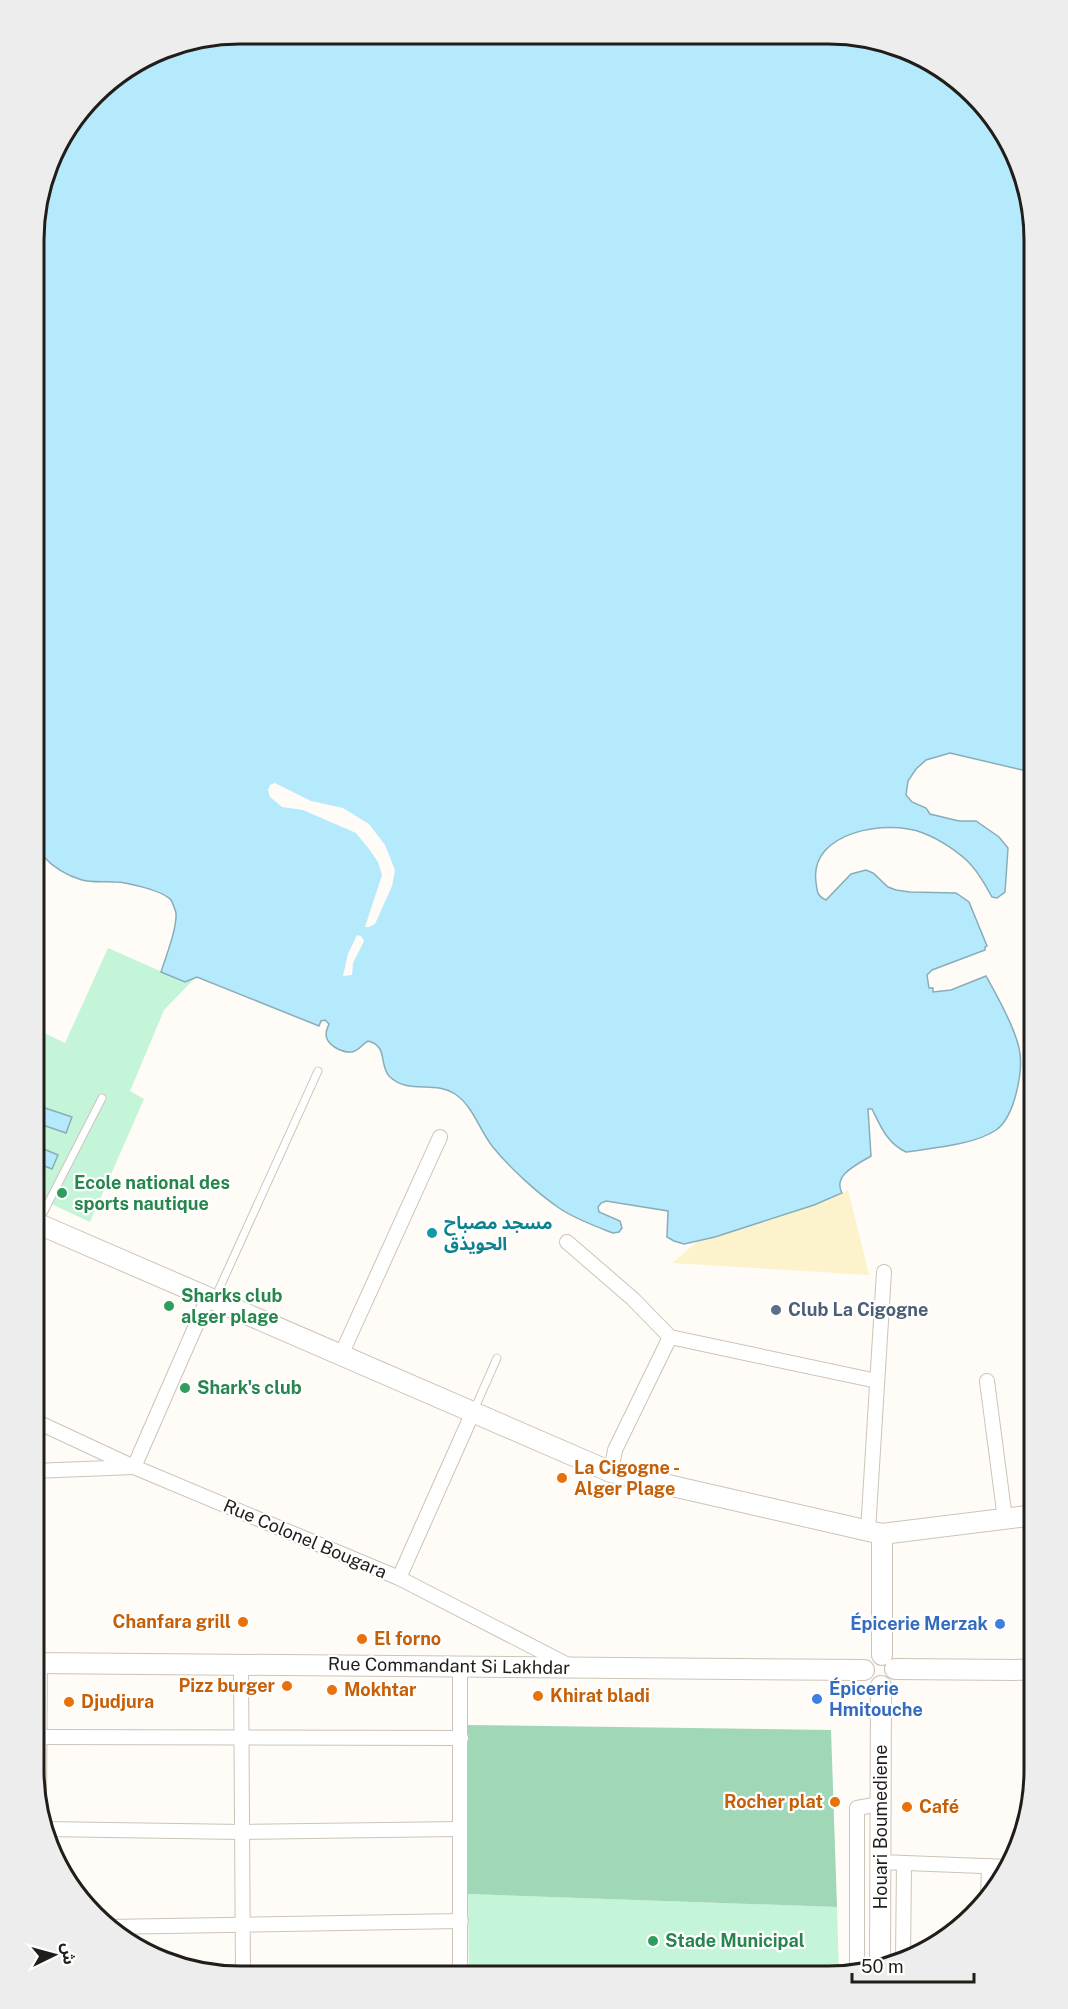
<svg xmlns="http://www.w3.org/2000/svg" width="1068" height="2009" font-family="'Public Sans','Noto Sans Arabic',sans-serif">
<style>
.green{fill:#c4f5d9}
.forest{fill:#9fd7b7}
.sand{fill:#fcf2cc}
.water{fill:#b5eafc;stroke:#89adb8;stroke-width:1.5}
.pier{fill:#fffbf6}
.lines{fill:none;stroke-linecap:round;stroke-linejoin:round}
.lane-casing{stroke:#cdc4b9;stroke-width:9}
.street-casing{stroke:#cdc4b9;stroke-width:16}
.secondary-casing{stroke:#cdc4b9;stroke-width:22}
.lane{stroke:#fff;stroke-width:7}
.street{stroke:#fff;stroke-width:14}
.secondary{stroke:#fff;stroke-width:20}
.leisure-dot{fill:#2e9e5b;stroke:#fff;stroke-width:2}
.culture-dot{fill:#0f9aa8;stroke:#fff;stroke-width:2}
.service-dot{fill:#5c6f8a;stroke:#fff;stroke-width:2}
.food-dot{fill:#e8710a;stroke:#fff;stroke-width:2}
.shop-dot{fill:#3f7fe0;stroke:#fff;stroke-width:2}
.labels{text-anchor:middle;stroke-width:4.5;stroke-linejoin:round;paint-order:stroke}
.leisure-label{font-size:18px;font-weight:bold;fill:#27864d;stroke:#fff;text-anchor:start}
.culture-label{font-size:18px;font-weight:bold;fill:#0d838f;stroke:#fff;text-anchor:start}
.service-label{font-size:18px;font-weight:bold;fill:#4e5e75;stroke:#fff;text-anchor:start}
.food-label{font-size:18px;font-weight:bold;fill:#c56008;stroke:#fff;text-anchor:start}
.street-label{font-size:18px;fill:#211e19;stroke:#fff}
.shop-label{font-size:18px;font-weight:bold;fill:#366cbe;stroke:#fff;text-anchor:end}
.rim{fill:none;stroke:#211e19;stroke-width:3}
</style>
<rect width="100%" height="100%" fill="#fffbf6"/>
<!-- green -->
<g class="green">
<path d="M108 948 185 982 196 977 164 1010 130 1091 144 1099 90 1222 34 1196V1028L65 1043Z"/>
<path d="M468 1894 837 1907 839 1974 828 1976 469 1975Z"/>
</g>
<!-- forest -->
<path class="forest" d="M467 1725 831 1730 837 1907 468 1894Z"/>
<!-- sand -->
<path class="sand" d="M848 1190 869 1275 672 1263 697 1242 753 1226 814 1205Z"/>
<!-- water -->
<g class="water">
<path d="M240 33 868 37 965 85 1024 174 1035 240V773L950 753 926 760 916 769 908 781 906 795 912 802 926 808 930 814 959 821H976L999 837 1008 848 1005 892 997 898 992 897C986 886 980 875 972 866 961 853 939 839 923 833 888 819 809 831 816 882 817 891 817 896 826 900L851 874 866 870 873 873 888 887 896 890 910 892 956 893 969 902 987 946 985 947V950L932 970 927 975 929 988H933V992L951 990 986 976C997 996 1014 1026 1019 1048 1024 1069 1015 1117 996 1130 974 1145 932 1148 906 1152 887 1143 881 1127 872 1109H868L871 1156C858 1164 832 1175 842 1193L814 1205 715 1237 684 1244 674 1241 667 1237 668 1211 606 1201 601 1203 598 1207 599 1212 620 1221 622 1228 619 1232 613 1233C595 1226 575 1219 559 1208 536 1192 509 1167 492 1146 479 1129 473 1106 455 1094 435 1080 409 1095 390 1077 378 1065 389 1046 368 1041 362 1044 359 1051 352 1052 342 1053 326 1045 326 1034 326 1030 328 1027 329 1024L325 1020 321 1021 319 1026 197 977 185 982 161 972C166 956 177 929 176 913 175 910 173 903 171 900 164 891 126 882 115 882 104 881 93 883 82 880 68 876 53 867 43 856 25 836 43 813 34 791L35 213 54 148 103 85 161 49Z"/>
<path d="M1035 1017V1082L1033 1083 1031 1018Z"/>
<path d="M39 1106 72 1117 66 1133 34 1122Z"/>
<path d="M34 1145 58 1155 52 1169 34 1162Z"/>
</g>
<!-- pier -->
<g class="pier">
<path d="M275 783 311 801 343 808 369 824 385 845 395 870 392 886 375 924 369 927H365L382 875 378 862 369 849 356 833 303 810 282 807 270 797 268 790 270 785Z"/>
<path d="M357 935 361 936 364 941 353 963 352 975 343 976 348 954Z"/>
</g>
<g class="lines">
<defs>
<g id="lane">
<path d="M39 1221 102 1098"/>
<path d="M215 1298 318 1071"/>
<path d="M474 1410 497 1358"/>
</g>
<g id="street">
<path d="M567 1242 633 1299 670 1337 877 1381"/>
<path d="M341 1355 440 1137"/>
<path d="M987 1381 1005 1519"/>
<path d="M33 1420 134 1467 399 1578 568 1665"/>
<path d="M33 1471 134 1467 208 1298"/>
<path d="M611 1472 615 1450 670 1337"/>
<path d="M868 1531 884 1272"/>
<path d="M399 1578 473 1412"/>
<path d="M241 1664 243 1974"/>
<path d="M39 1737 461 1738"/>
<path d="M39 1805 40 1663"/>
<path d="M43 1829 242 1832 459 1829"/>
<path d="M880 1862 1008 1867"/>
<path d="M988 1899 989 1866"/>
<path d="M107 1927 461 1921"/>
<path d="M903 1961 904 1863"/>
<path d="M857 1971V1808L880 1804"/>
<path d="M460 1975V1666"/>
</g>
<g id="secondary">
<path d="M34 1222 611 1472 882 1534 1035 1515"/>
<path d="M882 1534V1655"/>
<path d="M33 1663 864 1670"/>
<path d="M895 1669 1035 1670"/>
<path d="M880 1968 881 1686"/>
</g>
</defs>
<!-- lane casing -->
<use href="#lane" class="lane-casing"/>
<!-- street casing -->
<use href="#street" class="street-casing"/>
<!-- secondary casing -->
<use href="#secondary" class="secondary-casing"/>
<!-- lane -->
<use href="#lane" class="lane"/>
<!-- street -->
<use href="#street" class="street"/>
<!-- secondary -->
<use href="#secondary" class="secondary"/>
</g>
<!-- markers -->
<g class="leisure-dot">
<circle cx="62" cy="1193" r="6"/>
<circle cx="169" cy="1306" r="6"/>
<circle cx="185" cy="1388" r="6"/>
<circle cx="653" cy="1941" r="6"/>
</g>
<circle class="culture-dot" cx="432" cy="1233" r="6"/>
<circle class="service-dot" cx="776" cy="1310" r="6"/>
<g class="food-dot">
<circle cx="562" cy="1478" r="6"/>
<circle cx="243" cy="1622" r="6"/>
<circle cx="362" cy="1639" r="6"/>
<circle cx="287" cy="1686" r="6"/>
<circle cx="332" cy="1690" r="6"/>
<circle cx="538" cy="1696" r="6"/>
<circle cx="69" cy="1702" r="6"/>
<circle cx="835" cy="1802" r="6"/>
<circle cx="907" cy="1807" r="6"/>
</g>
<g class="shop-dot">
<circle cx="1000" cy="1624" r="6"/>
<circle cx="817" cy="1699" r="6"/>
</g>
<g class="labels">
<!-- leisure labels -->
<g class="leisure-label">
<text x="74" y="1189">Ecole national des<tspan x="74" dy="21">sports nautique</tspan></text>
<text x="181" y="1302">Sharks club<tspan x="181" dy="21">alger plage</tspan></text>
<text x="197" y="1394">Shark's club</text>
<text x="665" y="1947">Stade Municipal</text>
</g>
<!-- culture labels -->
<g class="culture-label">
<text x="444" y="1229">مسجد مصباح<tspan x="444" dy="21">الحويذق</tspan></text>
</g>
<!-- service labels -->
<g class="service-label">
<text x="788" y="1316">Club La Cigogne</text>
</g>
<!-- food labels -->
<g class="food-label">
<text x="574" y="1474">La Cigogne -<tspan x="574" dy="21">Alger Plage</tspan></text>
<text x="231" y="1628" text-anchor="end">Chanfara grill</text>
<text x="374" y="1645">El forno</text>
<text x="275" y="1692" text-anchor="end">Pizz burger</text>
<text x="344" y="1696">Mokhtar</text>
<text x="550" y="1702">Khirat bladi</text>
<text x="81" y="1708">Djudjura</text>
<text x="823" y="1808" text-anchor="end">Rocher plat</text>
<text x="919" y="1813">Café</text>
</g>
<!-- street labels -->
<g class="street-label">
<text transform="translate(305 1539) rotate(23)" y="6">Rue Colonel Bougara</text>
<text transform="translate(449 1666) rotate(1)" y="6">Rue Commandant Si Lakhdar</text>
<text transform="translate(881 1827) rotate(-90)" y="6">Houari Boumediene</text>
</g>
<!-- shop labels -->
<g class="shop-label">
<text x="988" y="1630">Épicerie Merzak</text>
<text x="829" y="1695" text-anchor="start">Épicerie<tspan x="829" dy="21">Hmitouche</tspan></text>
</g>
</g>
<!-- crop -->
<path d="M0 0H1068V2009H0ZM240 44H828A196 196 0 0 1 1024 240V1770A196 196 0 0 1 828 1966H240A196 196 0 0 1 44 1770V240A196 196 0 0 1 240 44Z" fill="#ededed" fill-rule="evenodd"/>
<path class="rim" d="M240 44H828A196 196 0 0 1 1024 240V1770A196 196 0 0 1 828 1966H240A196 196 0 0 1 44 1770V240A196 196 0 0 1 240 44Z"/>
<!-- north arrow -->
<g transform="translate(54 1955) rotate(85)" stroke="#ffffff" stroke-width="4.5" paint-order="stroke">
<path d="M0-4.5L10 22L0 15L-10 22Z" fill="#211e19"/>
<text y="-9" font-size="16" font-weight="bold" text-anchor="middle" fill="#211e19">ش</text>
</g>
<!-- scale -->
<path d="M852 1973v9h122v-9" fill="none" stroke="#211e19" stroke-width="3"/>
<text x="861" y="1973" font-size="18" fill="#211e19" stroke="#ffffff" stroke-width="4.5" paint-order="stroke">50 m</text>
</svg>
